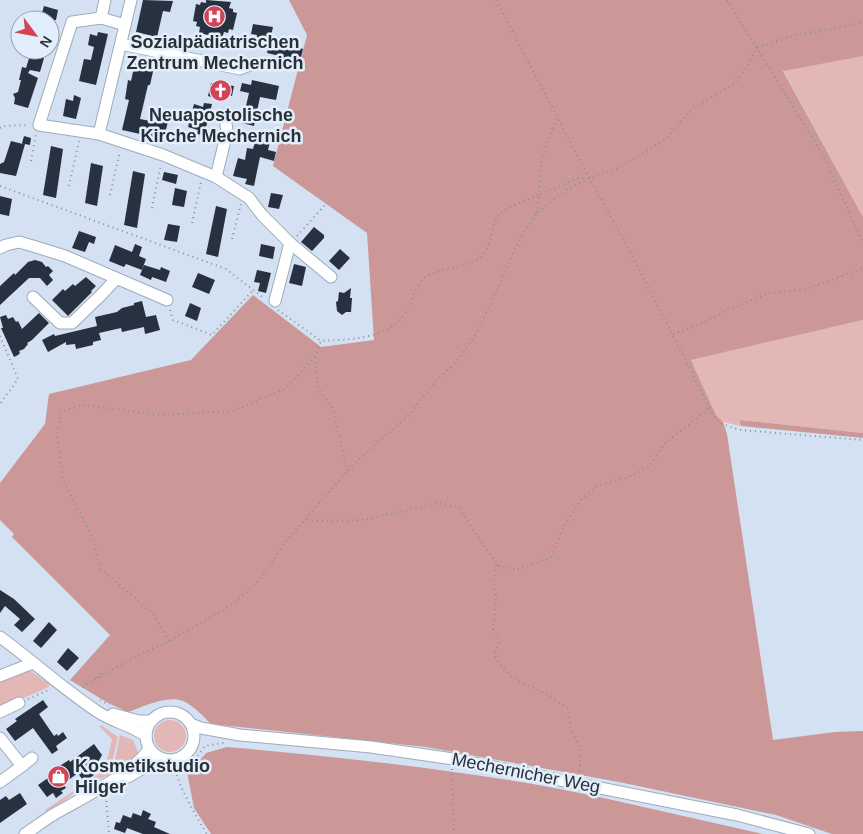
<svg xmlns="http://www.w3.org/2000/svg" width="863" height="834" font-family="Arial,sans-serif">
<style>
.green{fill:#e4b7b7}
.forest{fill:#cb9797}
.building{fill:#27313f}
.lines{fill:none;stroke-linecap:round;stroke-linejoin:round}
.minor-casing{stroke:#9eabbb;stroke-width:13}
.path{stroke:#86909c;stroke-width:2;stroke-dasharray:1 4;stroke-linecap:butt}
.minor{stroke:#fff;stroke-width:11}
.labels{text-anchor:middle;stroke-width:5;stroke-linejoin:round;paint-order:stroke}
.poi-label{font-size:18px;font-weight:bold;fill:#2a2f35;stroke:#e3eefc}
.street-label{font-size:18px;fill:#2a2f35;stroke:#e3eefc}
</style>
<rect width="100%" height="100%" fill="#d3e1f3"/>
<!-- green -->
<g class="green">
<path d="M863 56V217L783 70Z"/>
<path d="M863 320V433L741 420V426L723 422 716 415 691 360Z"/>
<path d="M29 670 49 684V687L0 708V678Z"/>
<circle cx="170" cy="736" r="16"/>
<path d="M101 725 118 737 109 775 86 785 48 812 45 810 105 770 112 739 100 727Z"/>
<path d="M120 735 133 740 140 757 112 774Z"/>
</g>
<!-- forest -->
<g class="forest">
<path d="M289 0H863V56L783 71 863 217V320L691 360 716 415 723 422 727 434 773 740 835 732 863 731V834H832L776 815 619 782 426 747 211 724C203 716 193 705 183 701 165 695 144 707 128 712L108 703 70 680 110 635 12 537 14 534 0 520V483L45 424 49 394 191 360 253 295 321 347 374 340 367 233 273 166 307 35Z"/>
<path d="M740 420 863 433V438L741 426Z"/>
<path d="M227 747C329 756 432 767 533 784 610 798 686 817 763 834H211L194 808 187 772 195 766 206 753Z"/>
</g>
<!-- building -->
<g class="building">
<path d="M143 0 173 1 170 12 163 11 157 37 136 32Z"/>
<path d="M206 0 231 2 229 8 233 9V12L237 13 233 30 229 29 228 33 224 32 222 38 199 33 200 27 196 26 197 22 193 21 196 4 200 5 201 2 206 3Z"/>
<path d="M44 6 58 10 56 20H40Z"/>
<path d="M253 24 273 27 271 36 285 39 284 43 303 49 300 61 294 60 293 63 280 60V56L267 53 269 44 256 41 257 35 251 34Z"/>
<path d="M98 32 108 34 96 85 79 81 84 59 91 60 94 47 88 45 90 34 97 36Z"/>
<path d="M30 55 44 58 40 72 30 70 28 73 38 78 28 108 14 104 15 98 13 94 18 92 21 80H19L22 67 26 68Z"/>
<path d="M135 63 154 67 150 85H148L140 119 156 122 158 116 169 118 165 133 169 134 167 142 144 137 145 135 122 130 129 100 125 99 128 80 131 81Z"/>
<path d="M252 80 279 86 276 100 260 97 254 126 242 123 249 93 240 91 242 83 251 85Z"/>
<path d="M211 83 234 86 232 96 227 95 222 100 208 96Z"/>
<path d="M74 95 81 98 76 119 63 116 66 99 73 101Z"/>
<path d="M204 103 212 104 204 135 197 134 198 130 188 127 194 104 203 107Z"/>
<path d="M24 136 31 138 30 145 25 144 16 176 0 173V164L4 162 11 141 23 144 22 143Z"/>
<path d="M256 138 270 142 268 150 276 152 274 161 260 157 254 186 245 184 247 179 233 176 238 158 245 160 247 148 253 149Z"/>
<path d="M51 146 63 149 56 198 43 195Z"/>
<path d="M91 163 103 166 97 206 85 203Z"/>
<path d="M133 171 145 174 137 228 124 225Z"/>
<path d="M164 172 178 175 176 184 162 180Z"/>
<path d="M175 188 187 191 184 207 172 205Z"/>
<path d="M271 193 283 195 279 209 268 207Z"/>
<path d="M0 196 12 199 9 216 0 214Z"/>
<path d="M216 206 227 209 218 257 206 254Z"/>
<path d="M168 224 180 226 177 242 164 240Z"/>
<path d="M314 227 324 235V238L312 251 301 242Z"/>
<path d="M79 231 96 237 94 244 89 242 85 252 72 248Z"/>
<path d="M135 244 142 247 139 256 146 259 142 270 126 264 124 267 109 261 115 245 132 252Z"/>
<path d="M261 244 275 247 273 259 259 256Z"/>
<path d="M340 249 350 258 339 270 329 261Z"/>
<path d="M35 260 42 262 46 267 48 266 53 271 49 275 53 280 47 286 40 278H29L0 305V286L14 273 15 275 28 262Z"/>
<path d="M294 264 306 267 302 286 289 283Z"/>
<path d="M144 265 160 270 161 267 170 271 166 282 152 277 151 280 140 275Z"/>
<path d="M257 270 271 273 266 293 258 291 260 283 254 282Z"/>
<path d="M198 273 215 280 209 294 192 287Z"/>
<path d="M86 277 96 286 91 291 92 292 68 316 52 300 63 289 65 291 73 284 75 286Z"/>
<path d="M351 288 350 298H352L351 312H346L342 315 337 311 336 302 338 301 339 292 344 293Z"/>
<path d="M142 301 146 317 156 315 160 330 145 334 144 327 122 332 121 328 99 333 101 340 93 342V345L76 349 75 344 66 345V342L48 352 42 340 54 334 55 336 97 326 95 317 117 312 122 308 134 305V303Z"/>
<path d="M190 303 201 308 197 321 185 316Z"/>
<path d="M39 313 49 323 32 340 27 343 28 344 24 349 19 351 20 353 18 355 14 357 1 328H3L0 317 6 315 8 319 13 317 16 322 18 321 22 329Z"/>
<path d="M0 590 14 599 35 619 22 632 14 625 20 619 5 606 0 613Z"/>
<path d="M49 622 57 630 41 648 33 641Z"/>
<path d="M68 648 79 658 67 671 57 662Z"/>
<path d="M43 700 48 707 39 714 54 736 57 734 58 736 63 732 67 738 56 746 58 750 52 754 33 728 15 741 6 729 17 721 15 719Z"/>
<path d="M94 744 102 755 98 762 94 765 97 768 92 772 94 775 84 782 78 773 63 784 66 788 61 791 63 793 56 798 53 793 47 797 38 785 55 773 58 767 69 760 70 762Z"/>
<path d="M20 793 27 804 0 823V800L6 796 9 800Z"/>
<path d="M143 810 151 814 148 819 156 822 154 827 170 834H143L127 828 125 833 114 829 116 822 120 823 123 815 131 818 133 813 141 816Z"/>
</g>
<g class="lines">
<defs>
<g id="minor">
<path d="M105 0 101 18 125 25"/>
<path d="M101 18 72 22 39 125 99 134 163 155 216 177 249 198 262 215 290 243 331 277"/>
<path d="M121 44 240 69 255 63"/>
<path d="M99 134 131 0"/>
<path d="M216 177 227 132 225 115"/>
<path d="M0 248 6 245 19 242 33 246 65 256 167 300"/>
<path d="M33 297 60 323H72L101 295 116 279"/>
<path d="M275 301 290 243"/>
<path d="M0 637C33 661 63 689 98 712 113 722 131 725 146 736"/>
<path d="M0 676 33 663"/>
<path d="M0 712 19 703"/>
<circle cx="170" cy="736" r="24"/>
<path d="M113 714 139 721H150"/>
<path d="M191 724 201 728 240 735 371 747 453 759 737 815 809 834"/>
<path d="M0 738 22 766 32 758"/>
<path d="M128 777 160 758"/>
<path d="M0 782 22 766"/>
<path d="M25 834C34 828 42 822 51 816 78 800 133 774 149 749"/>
</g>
</defs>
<!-- minor casing -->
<use href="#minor" class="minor-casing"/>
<!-- path -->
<g class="path">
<path d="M496 0 587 174 626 244 714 416 722 424 740 430 863 440"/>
<path d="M727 0 823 155 863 243"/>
<path d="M0 128 3 126 29 125"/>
<path d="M31 161 36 134"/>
<path d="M0 186 226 269 265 299"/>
<path d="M69 186 79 141"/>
<path d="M110 195 120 151"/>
<path d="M152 208 161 164"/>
<path d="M537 213 539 195 578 178H587"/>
<path d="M192 223 201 182"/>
<path d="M297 236 325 205"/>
<path d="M232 239 241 204"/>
<path d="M170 310 173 320 212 335 253 290"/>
<path d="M278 310 321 341"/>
<path d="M673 334 699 325 725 311 769 293 804 290 863 268"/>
<path d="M0 336 18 379 0 404"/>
<path d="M315 357 318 389 332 406 347 471"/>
<path d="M307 520 325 521 364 520 438 503 458 507 497 565 516 570 550 558 565 524 581 500 597 486 626 478 649 467 665 443 710 408"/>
<path d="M497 565 493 582 496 596 493 630C505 645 495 644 495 658L512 678 548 695 568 709 571 729 580 748V768L579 774"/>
<path d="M169 641 153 614 100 568 93 538 63 480 57 437 61 412 83 405 160 415 233 411 286 388 315 357 321 341C351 339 387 340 405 313 414 301 413 286 426 277 441 267 467 268 480 257 493 246 490 229 498 216 503 208 529 199 539 195L541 161 557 117"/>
<path d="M97 678 101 673 104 674"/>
<path d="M82 687 122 664 169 641 225 609 253 587 271 564 287 540 350 468 372 447 406 418 437 380 457 361 477 333 521 236 536 214 564 191 590 178 617 169 667 138 693 108 732 85 747 68 756 48 795 35 834 29 863 22"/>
<path d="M28 699 51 689"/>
<path d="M100 700 109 705"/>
<path d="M182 768 195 760 205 746 224 743"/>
<path d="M452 769 454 834"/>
<path d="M160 770 170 771"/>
<path d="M175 770C183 794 194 813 207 834"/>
<path d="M106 796 109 834"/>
</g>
<!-- minor -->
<use href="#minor" class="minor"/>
</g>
<!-- icons -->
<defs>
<symbol id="hospital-disc" viewBox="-11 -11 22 22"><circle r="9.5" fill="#d34354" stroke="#e3eefc"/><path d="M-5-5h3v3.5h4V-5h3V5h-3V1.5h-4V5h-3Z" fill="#fff"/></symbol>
<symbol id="church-disc" viewBox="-11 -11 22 22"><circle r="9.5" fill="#d34354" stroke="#e3eefc"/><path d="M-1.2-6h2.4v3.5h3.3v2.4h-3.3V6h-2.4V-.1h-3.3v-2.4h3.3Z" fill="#fff"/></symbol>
<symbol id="shop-disc" viewBox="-11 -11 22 22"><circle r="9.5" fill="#d34354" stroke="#e3eefc"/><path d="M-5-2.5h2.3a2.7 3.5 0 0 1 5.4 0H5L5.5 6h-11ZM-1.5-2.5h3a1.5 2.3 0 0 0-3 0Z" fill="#fff"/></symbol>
</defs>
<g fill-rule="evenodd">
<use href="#hospital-disc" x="202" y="4" width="25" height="25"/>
<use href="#church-disc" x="208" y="78" width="25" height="25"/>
<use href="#shop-disc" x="46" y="764" width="25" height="25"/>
</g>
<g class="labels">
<!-- poi labels -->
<g class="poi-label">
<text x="215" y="48">Sozialpädiatrischen<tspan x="215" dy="21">Zentrum Mechernich</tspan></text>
<text x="221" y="121">Neuapostolische<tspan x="221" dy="21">Kirche Mechernich</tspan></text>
<text x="75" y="772" text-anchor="start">Kosmetikstudio<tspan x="75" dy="21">Hilger</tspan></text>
</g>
<!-- street labels -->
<g class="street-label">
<text transform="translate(526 773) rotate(11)" y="6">Mechernicher Weg</text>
</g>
</g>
<!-- north arrow -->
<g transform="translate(35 35) rotate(122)"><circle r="24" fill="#e3eefc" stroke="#99a2ac"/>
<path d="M0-4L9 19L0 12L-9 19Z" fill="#d34354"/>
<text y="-8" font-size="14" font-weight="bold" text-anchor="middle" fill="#2a2f35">N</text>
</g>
</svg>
